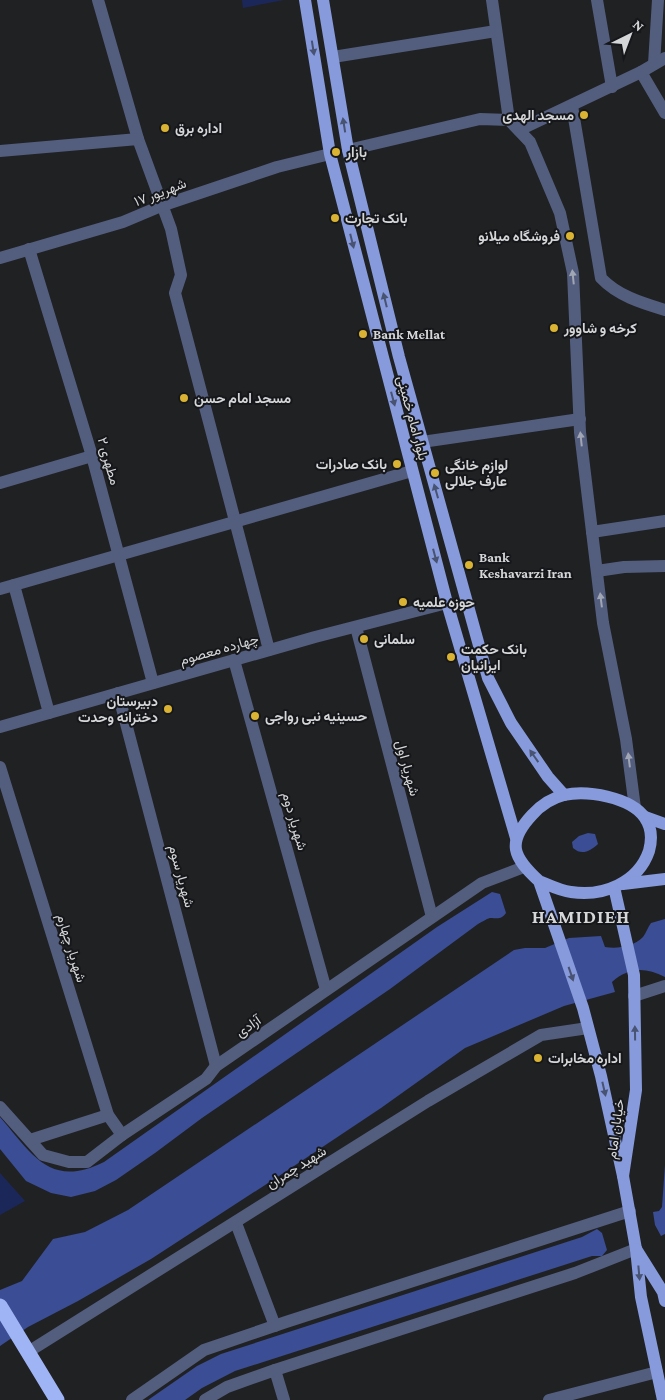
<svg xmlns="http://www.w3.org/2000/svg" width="665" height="1400" font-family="'Crimson Pro',Vazirmatn,serif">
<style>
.green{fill:#1c2759}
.water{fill:#3b4d94}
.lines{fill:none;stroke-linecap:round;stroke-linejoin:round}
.minor{stroke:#535e7e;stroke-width:12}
.major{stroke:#869adc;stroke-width:12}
.highway{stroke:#9fb4f4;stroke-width:15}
.oneway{fill:#485271}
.oneway2{fill:#a1a6b4}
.poi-dot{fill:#dab333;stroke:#16171a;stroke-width:2}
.labels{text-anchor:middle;stroke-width:4;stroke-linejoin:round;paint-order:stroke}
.poi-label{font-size:14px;font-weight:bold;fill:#d5d6d8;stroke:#16171a;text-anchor:start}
.street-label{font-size:14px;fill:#d5d6d8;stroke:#16171a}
.district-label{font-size:19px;font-weight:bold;letter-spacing:1px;fill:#d5d6d8;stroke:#16171a}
</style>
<rect width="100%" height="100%" fill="#202123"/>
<!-- green -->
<g class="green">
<path d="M242 0H284L243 8Z"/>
<path d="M0 1173 25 1201 0 1215Z"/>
</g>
<!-- water -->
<g class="water">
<path d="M588 833 595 834 598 844C590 851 582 856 573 848L572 842 579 836Z"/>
<path d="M492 892 500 894 506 913C501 920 498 918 490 918 486 919 482 922 478 924L390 989 202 1118 155 1153 116 1180 95 1191 71 1197 51 1193 26 1181 0 1149V1117C32 1154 50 1189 104 1162L437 927Z"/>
<path d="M665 919V977C645 967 629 967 612 982L615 992 564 1006 465 1048 381 1108 285 1172 151 1259 78 1301 28 1327 0 1346V1290L22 1281 53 1239 85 1232 128 1210 514 950 525 948H545L569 938 601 936 605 947C617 949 633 947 643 937 646 933 648 927 651 923Z"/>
<path d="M665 1165V1234L661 1236 655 1225 653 1212 659 1211 662 1207Z"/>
<path d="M597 1229 602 1233 607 1250 602 1256H592L235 1371 202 1388 185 1400H148L197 1366 221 1354 582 1237Z"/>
</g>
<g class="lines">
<!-- minor -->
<g class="minor">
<path d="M98 0 138 139"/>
<path d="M492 0 509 120"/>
<path d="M597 0 612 87"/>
<path d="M333 57 496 31"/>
<path d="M654 64 658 0"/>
<path d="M641 72 665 113"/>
<path d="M572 106 601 278C618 296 642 303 665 310"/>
<path d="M519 130 641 72 665 58"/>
<path d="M348 150 480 119 509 120 530 142 560 213 573 273 580 432 603 623 626 739 635 808"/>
<path d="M0 151 138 139 171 229 181 275 175 293 269 650"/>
<path d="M29 249 92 456 153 683"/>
<path d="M0 258 123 222 161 206 277 167 330 154"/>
<path d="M422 442 580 419"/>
<path d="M0 483 92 456"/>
<path d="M592 532 665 521"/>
<path d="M597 571 624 567 665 566"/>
<path d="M14 585 49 713"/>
<path d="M0 589 412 471"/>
<path d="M356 627 432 917"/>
<path d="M234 660 326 990"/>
<path d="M118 693 216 1066"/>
<path d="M0 727 315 637 447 603"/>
<path d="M0 767 108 1115 122 1135"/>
<path d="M634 996 665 986"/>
<path d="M0 1107 43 1155 69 1162H87L122 1135 206 1079 216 1066 482 883 524 867"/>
<path d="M30 1140 108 1115"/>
<path d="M236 1223 275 1326"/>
<path d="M28 1352 428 1101 541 1035 588 1028"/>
<path d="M275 1370 284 1400"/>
<path d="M132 1400 204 1350 286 1322 630 1211"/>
<path d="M205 1400 227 1387 275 1370 575 1273 636 1249"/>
<path d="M549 1400 657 1372"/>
</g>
<!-- major -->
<g class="major">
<path d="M305 0 330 154 447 603 516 838"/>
<path d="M323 0 348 150 399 357 488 678 511 723 548 777 564 795"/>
<path d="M645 817 665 824"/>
<path d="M539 881C549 885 560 891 571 892 603 897 638 883 649 851 652 840 652 828 645 818 631 797 587 790 564 795 552 798 540 806 532 815 506 843 513 857 539 881L583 1008 601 1076 623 1176 636 1090 634 975 614 887"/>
<path d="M623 884 665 879"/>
<path d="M623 1176 636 1249"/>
<path d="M663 1400 641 1297 636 1249 663 1292 665 1301"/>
</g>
<!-- highway -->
<path class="highway" d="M0 1306 57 1400"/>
</g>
<!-- one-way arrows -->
<defs><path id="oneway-solid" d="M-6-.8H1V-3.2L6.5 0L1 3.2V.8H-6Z" transform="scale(1.25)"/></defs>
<g class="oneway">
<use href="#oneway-solid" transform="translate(313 48) rotate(81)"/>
<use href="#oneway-solid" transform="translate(344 125) rotate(-99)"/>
<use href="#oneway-solid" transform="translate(352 241) rotate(76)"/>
<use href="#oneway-solid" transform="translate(385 300) rotate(-104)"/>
<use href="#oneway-solid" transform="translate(393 399) rotate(75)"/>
<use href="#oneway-solid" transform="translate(436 491) rotate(-106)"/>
<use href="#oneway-solid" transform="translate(435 556) rotate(75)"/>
<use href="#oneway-solid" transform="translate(534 756) rotate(-125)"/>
<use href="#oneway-solid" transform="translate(571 974) rotate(71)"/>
<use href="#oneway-solid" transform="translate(635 1033) rotate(-91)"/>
<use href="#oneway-solid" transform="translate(604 1089) rotate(77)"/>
<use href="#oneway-solid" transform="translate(639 1273) rotate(85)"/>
</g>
<g class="oneway2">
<use href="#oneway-solid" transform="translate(573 277) rotate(-96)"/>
<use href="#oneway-solid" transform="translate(581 439) rotate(-96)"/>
<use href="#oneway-solid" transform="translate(601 600) rotate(-97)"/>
<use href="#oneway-solid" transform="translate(629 760) rotate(-97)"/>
</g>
<!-- markers -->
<g class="poi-dot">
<circle cx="584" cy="115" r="5"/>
<circle cx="165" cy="128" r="5"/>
<circle cx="336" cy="152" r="5"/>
<circle cx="335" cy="218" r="5"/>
<circle cx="570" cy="236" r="5"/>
<circle cx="554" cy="328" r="5"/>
<circle cx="363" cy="334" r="5"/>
<circle cx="184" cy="398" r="5"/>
<circle cx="397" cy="464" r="5"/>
<circle cx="435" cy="473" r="5"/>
<circle cx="469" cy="565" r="5"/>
<circle cx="403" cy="602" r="5"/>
<circle cx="364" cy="639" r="5"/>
<circle cx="451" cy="657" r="5"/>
<circle cx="168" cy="709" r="5"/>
<circle cx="255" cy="716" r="5"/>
<circle cx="538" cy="1058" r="5"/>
</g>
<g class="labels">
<!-- poi labels -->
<g class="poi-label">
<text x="574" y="120" text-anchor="end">مسجد الهدی</text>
<text x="175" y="133">اداره برق</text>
<text x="346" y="157">بازار</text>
<text x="345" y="223">بانک تجارت</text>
<text x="560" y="241" text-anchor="end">فروشگاه میلانو</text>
<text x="564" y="333">کرخه و شاوور</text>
<text x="373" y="339">Bank Mellat</text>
<text x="194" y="403">مسجد امام حسن</text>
<text x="387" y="469" text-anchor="end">بانک صادرات</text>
<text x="445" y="470">لوازم خانگی<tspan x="445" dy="16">عارف جلالی</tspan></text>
<text x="479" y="562">Bank<tspan x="479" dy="16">Keshavarzi Iran</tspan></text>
<text x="413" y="607">حوزه علمیه</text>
<text x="374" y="644">سلمانی</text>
<text x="461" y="654">بانک حکمت<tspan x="461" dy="16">ایرانیان</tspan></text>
<text x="158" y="706" text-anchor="end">دبیرستان<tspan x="158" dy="16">دخترانه وحدت</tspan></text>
<text x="265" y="721">حسینیه نبی رواجی</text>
<text x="548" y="1063">اداره مخابرات</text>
</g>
<!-- street labels -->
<g class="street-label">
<text transform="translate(160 192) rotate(-21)" y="5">۱۷ شهریور</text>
<text transform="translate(413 418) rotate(75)" y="5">بلوار امام خمینی</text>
<text transform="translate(109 461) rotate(74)" y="5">مطهری ۲</text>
<text transform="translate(219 649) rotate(-16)" y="5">چهارده معصوم</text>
<text transform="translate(408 768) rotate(75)" y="5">شهریار اول</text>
<text transform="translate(295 821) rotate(74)" y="5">شهریار دوم</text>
<text transform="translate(182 876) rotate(75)" y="5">شهریار سوم</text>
<text transform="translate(72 948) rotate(73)" y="5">شهریار چهارم</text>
<text transform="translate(248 1026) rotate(-35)" y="5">آزادی</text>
<text transform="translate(615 1129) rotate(-82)" y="5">خیابان امام</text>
<text transform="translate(296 1167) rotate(-32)" y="5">شهید چمران</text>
</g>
<!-- district labels -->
<g class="district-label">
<text x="581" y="923">HAMIDIEH</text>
</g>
</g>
<!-- north arrow -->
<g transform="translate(630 35) rotate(42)" stroke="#16171a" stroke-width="4" paint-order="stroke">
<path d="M0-4L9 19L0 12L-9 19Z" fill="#d5d6d8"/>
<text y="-8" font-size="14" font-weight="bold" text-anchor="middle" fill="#d5d6d8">N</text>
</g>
</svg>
